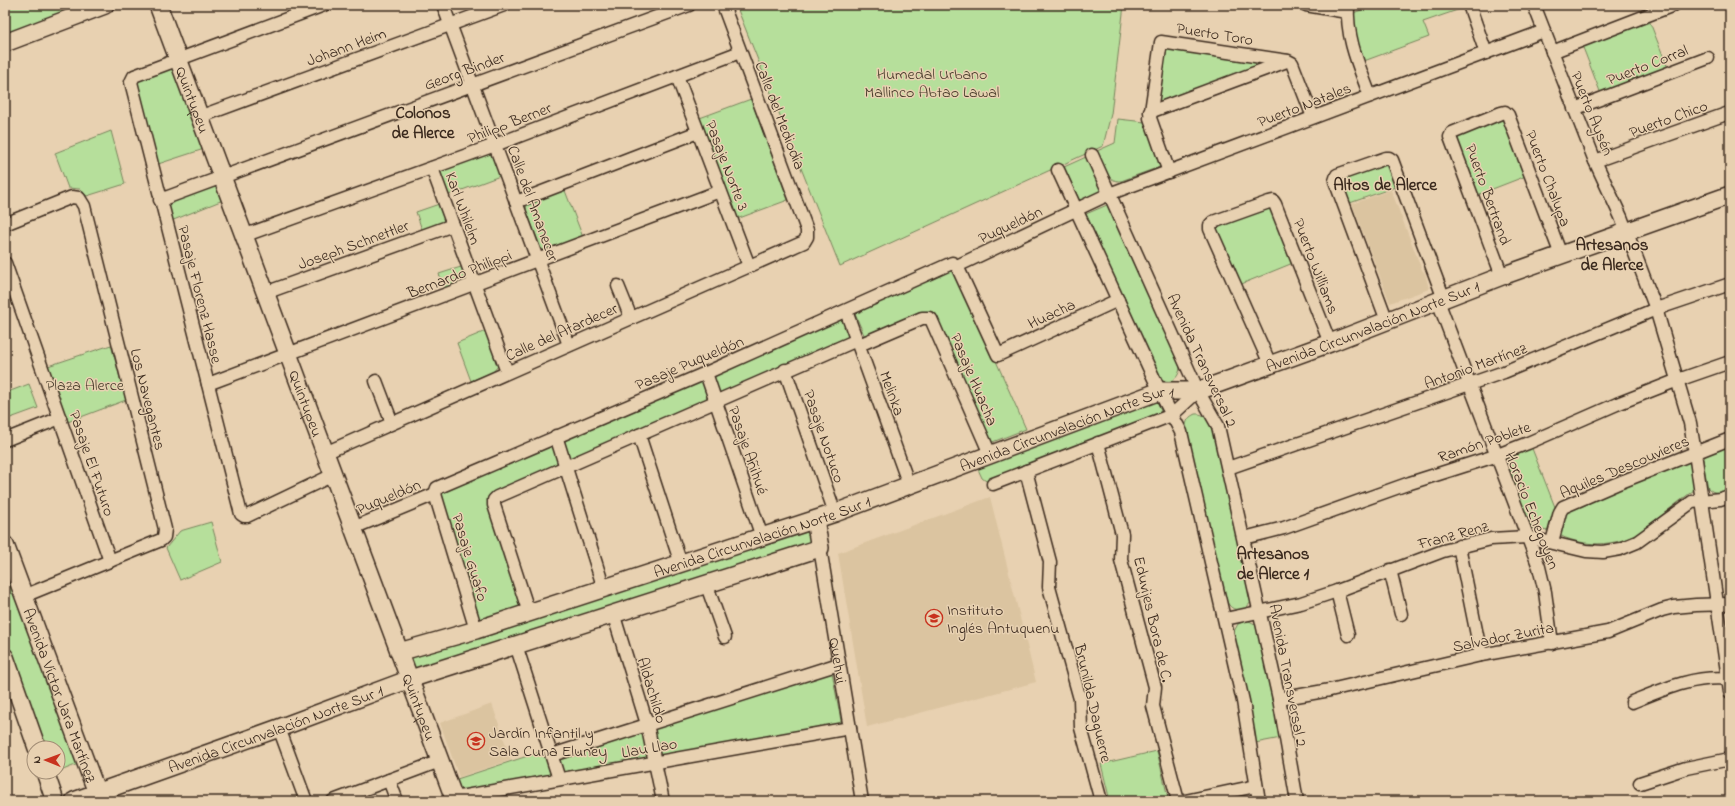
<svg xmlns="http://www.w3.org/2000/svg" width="1735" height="806" font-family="'Indie Flower',sans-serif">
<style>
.built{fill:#dbc4a0}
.green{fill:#b6df9b;stroke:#78845c}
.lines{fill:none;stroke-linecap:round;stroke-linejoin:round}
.street-casing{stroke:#3b2a1e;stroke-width:15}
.secondary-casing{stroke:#3b2a1e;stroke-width:20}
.street{stroke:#e8d1b1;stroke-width:12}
.secondary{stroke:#e8d1b1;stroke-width:17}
.labels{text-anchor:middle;stroke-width:3;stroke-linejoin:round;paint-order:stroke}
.street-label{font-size:16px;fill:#3b2a1e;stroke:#e8d1b1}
.park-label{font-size:16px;fill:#473c2a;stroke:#e8d1b1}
.poi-label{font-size:16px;fill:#3b2a1e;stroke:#e8d1b1;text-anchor:start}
.neighbourhood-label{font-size:17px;font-weight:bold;fill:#3b2a1e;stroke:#e8d1b1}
</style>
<rect width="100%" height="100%" fill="#e8d1b1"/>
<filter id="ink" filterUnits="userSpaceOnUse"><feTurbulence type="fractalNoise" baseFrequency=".025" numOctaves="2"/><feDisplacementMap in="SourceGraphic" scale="8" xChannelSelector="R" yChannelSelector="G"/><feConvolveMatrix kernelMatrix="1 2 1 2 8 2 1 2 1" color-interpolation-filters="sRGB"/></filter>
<g filter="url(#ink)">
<!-- built -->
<g class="built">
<path d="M1391 190 1422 270 1425 273 1429 289 1390 303 1352 204Z"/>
<path d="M990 497 1036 682 867 727 838 553Z"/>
<path d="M492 704 511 760 459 777 440 723Z"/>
</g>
<!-- green -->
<g class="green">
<path d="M15 5H88L5 36V9Z"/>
<path d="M736 5H1124L1111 114 1103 146 840 266Z"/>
<path d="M1375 5H1465L1466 7 1423 22 1429 37 1364 61 1355 36 1353 13Z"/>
<path d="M1649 20 1668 68 1601 94 1582 45Z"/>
<path d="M1165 47 1263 61 1265 64 1157 104Z"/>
<path d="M173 65 204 149 155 165 135 80Z"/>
<path d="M751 99 788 200 734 220 697 119Z"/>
<path d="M1503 118 1526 176 1477 195 1456 140 1457 133Z"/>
<path d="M1118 119 1145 122 1162 166 1121 181C1105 182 1103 164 1097 151L1115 143Z"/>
<path d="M111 131 125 184 87 196 80 189 68 188 55 153Z"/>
<path d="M490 152 500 176 446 196 439 170Z"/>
<path d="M1086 157 1102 193 1080 202 1064 167Z"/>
<path d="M1387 162 1398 186 1347 204 1340 179Z"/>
<path d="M213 186 218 189 223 200 171 221 167 205 169 201Z"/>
<path d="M564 188 584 240 543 253 526 210 527 204Z"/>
<path d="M442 203 447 218 444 225 423 233 416 212Z"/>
<path d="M1107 205 1180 366C1180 380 1166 388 1158 374L1086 214Z"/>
<path d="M1269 206 1293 263 1239 285 1216 227Z"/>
<path d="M464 266 469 278 466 284 445 292 439 274Z"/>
<path d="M955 268 1026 429 990 443 936 318 865 337 855 314 856 310Z"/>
<path d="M842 317 850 338 718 395 712 375Z"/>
<path d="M488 330 498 366 493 372 471 381 457 343Z"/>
<path d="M111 345 126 400 65 423 45 367Z"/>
<path d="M701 378 712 397 570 460 564 443 565 438Z"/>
<path d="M29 384 38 408 5 420V393Z"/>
<path d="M1156 400 1161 405 1160 414 989 480 986 481 982 478 977 467Z"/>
<path d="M1195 414C1208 413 1210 424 1214 435L1252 601 1245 609C1232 612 1228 606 1224 595L1186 426C1187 419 1189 417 1195 414Z"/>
<path d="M550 444 553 446 558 463 557 466 497 493 521 608 480 621 478 618 438 492Z"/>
<path d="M1730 444V490C1722 492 1714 495 1708 488 1702 454 1697 456 1730 444Z"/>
<path d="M1531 446 1555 507 1556 510 1550 531H1548L1530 528 1502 457Z"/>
<path d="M1688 461 1691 466 1695 487 1694 490 1636 535C1612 546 1586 547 1561 536L1559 533 1566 510Z"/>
<path d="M211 522 222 562 180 580 166 548 180 531Z"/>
<path d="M807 531 810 533 811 542 414 669 411 659 413 656Z"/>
<path d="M5 565 78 764 58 772H53H58V748H42L5 636Z"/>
<path d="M1247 620 1255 624 1258 627 1281 738 1255 743 1233 633 1238 624Z"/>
<path d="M832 672 841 721 839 726 661 757 660 755 654 728Z"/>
<path d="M641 732 643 733 647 759 564 777 559 770V755Z"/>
<path d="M546 750 552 770V777L461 793 454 780Z"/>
<path d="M1157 751 1168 798 1156 801H1110L1101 764Z"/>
</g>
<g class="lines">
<defs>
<g id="street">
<path d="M324 5 134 76 131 82 241 514 244 516H247L333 475"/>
<path d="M443 5 569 345"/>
<path d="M1306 5 1347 12"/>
<path d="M1348 5C1346 38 1359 66 1370 96"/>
<path d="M1469 5 1486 53"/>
<path d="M1534 5 1595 161 1621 217 1656 309 1690 423 1695 453 1730 692"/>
<path d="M1552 52 1674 5"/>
<path d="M677 76 749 266"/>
<path d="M1574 109 1708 58"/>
<path d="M1150 112 1287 61"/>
<path d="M199 117 504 5"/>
<path d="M1092 155 1198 391 1218 426 1279 699 1297 801"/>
<path d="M1595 161 1729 113"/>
<path d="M432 168 507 372"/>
<path d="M1058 170 1162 396 1181 432 1243 701 1259 801"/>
<path d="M1169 172 1150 118 1161 42 1288 61 1292 63 1313 117"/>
<path d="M160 200 689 5"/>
<path d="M516 202 698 132"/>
<path d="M5 224 72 197 79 198 84 206 165 529 164 537 161 540 24 596"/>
<path d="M243 236 495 145 740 52"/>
<path d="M5 263 110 561"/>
<path d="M957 266 1109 194 1544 31"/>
<path d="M957 266 998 355 1118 300"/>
<path d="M1502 276 1450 137 1452 133 1501 113 1505 112 1508 115 1561 255"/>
<path d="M618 286 631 318"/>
<path d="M265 293 453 225"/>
<path d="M1438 301 1539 567 1545 592 1552 643"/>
<path d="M846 311 909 485"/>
<path d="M1387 321 1335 181 1337 175 1386 158H1389L1392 160 1444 299"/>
<path d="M859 345 922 318H929L931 319 990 454"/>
<path d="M1270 364 1210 229V225L1213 222 1269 202 1273 201 1275 204 1330 343"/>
<path d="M785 370 835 513"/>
<path d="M706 373 762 537"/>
<path d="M376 381 392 423"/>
<path d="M208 384 720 191"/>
<path d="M639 435 681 564"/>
<path d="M556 436 604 589"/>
<path d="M5 440 60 418"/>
<path d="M1098 443 1122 534 1121 560 1155 687 1153 706 1178 801"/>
<path d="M325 453 804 242 807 237V230L723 5"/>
<path d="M1228 468 1504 372 1656 309 1730 284"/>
<path d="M1026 471 1050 562 1049 587 1080 699 1081 728 1101 801"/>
<path d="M993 484 1172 415 1198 391"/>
<path d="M435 494 437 488 706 373 952 263 957 266"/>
<path d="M435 494 476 630"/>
<path d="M353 528 435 494"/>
<path d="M1244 538 1284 528 1410 483 1495 456 1528 443 1617 404 1678 380 1730 362"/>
<path d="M1552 542 1560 512 1563 507 1616 484 1730 439"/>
<path d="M1459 546 1481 655"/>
<path id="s1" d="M820 548 862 801"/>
<path d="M1390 570 1401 614"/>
<path d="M706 583 725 637"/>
<path d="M1337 591 1348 635"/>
<path d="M529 613 494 505V500L497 497 857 340"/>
<path d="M613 613 647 724 663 801"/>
<path d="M1225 619 1301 603 1337 591 1443 551 1491 539 1527 537 1586 551 1603 552 1620 549 1637 542 1692 502 1720 499 1730 496"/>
<path d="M516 645 559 779"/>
<path d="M1279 699 1330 690 1481 655 1608 632 1662 610 1674 607 1696 605 1730 604"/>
<path d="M1632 702C1664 689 1695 675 1730 679"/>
<path d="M279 728 306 801"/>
<path d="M552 755 839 664"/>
<path d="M389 780 397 801"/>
<path d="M1640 783 1686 768 1730 759"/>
<path d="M454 798 850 728"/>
<path d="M333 801 440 761"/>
<path d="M1185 801 1256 786"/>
</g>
<g id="secondary">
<path id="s2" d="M158 5 455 801"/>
<path d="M5 43 105 5"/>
<path id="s3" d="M5 545 100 801"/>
<path id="s4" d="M399 652 476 630 835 513 1160 391H1198L1330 343 1502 276 1730 195"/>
<path d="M5 657 37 748"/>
<path d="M45 772 55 801"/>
<path id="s5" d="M74 801 279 728 410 679 820 548 815 520"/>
</g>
</defs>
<!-- street casing -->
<use href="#street" class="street-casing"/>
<!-- secondary casing -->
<use href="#secondary" class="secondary-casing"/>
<!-- street -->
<use href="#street" class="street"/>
<!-- secondary -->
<use href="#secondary" class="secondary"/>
</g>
</g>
<!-- icons -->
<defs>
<symbol id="school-ring" viewBox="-11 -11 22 22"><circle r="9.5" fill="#e8d1b1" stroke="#c8321e" stroke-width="1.5"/><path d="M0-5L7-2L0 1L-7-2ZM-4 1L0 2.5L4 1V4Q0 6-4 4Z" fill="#c8321e"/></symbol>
</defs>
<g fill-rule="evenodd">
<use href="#school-ring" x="924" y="608" width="20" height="20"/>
<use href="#school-ring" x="466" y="731" width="20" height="20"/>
</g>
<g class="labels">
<!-- street labels -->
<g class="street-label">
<text transform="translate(1215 33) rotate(9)" y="6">Puerto Toro</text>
<text transform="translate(346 46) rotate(-20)" y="6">Johann Heim</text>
<text transform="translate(1647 64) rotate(-21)" y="6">Puerto Corral</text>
<text transform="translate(464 70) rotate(-20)" y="6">Georg Binder</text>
<text dy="6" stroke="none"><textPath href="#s2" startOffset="101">Quintupeu</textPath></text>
<text transform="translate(1304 104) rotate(-21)" y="6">Puerto Natales</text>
<text transform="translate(1593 113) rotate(68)" y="6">Puerto Aysén</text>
<text transform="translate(781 115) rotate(69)" y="6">Calle del Mediodía</text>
<text transform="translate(1668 118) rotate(-20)" y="6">Puerto Chico</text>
<text transform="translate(509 122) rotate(-21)" y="6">Philipp Berner</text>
<text transform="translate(728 165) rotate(69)" y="6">Pasaje Norte 3</text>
<text transform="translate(1549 178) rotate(69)" y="6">Puerto Chalupa</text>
<text transform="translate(1489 194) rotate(70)" y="6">Puerto Bertrand</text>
<text transform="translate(534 203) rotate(70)" y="6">Calle del Amanecer</text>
<text transform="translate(464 208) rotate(70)" y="6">Karl Whilelm</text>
<text transform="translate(1010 224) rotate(-25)" y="6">Puqueldón</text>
<text transform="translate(353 244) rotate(-20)" y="6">Joseph Schnettler</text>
<text transform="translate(1317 266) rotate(69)" y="6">Puerto Williams</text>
<text transform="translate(459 273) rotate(-21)" y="6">Bernardo Philippi</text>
<text transform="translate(201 294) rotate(76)" y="6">Pasaje Florenz Hasse</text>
<text transform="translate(1051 313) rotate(-25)" y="6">Huacha</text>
<text dy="6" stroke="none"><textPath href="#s4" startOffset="1029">Avenida Circunvalación Norte Sur 1</textPath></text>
<text transform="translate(561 331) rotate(-24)" y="6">Calle del Atardecer</text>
<text transform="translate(1203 360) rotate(65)" y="6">Avenida Transversal 2</text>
<text transform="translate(689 362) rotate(-23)" y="6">Pasaje Puqueldón</text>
<text transform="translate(1475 365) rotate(-20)" y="6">Antonio Martínez</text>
<text transform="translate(975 379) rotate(67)" y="6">Pasaje Huacha</text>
<text transform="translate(893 393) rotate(70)" y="6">Melinka</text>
<text transform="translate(149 399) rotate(76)" y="6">Los Navegantes</text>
<text dy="6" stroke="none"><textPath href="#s2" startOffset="425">Quintupeu</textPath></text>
<text dy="6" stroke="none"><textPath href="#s4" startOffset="705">Avenida Circunvalación Norte Sur 1</textPath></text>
<text transform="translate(825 436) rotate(71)" y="6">Pasaje Notuco</text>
<text transform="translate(1484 441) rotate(-19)" y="6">Ramón Poblete</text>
<text transform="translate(749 450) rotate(71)" y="6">Pasaje Añihué</text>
<text transform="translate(93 463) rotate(71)" y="6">Pasaje El Futuro</text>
<text transform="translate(1624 466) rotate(-23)" y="6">Aquiles Descouvieres</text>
<text transform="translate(388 496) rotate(-23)" y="6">Puqueldón</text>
<text transform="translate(1533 510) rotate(69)" y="6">Horacio Echegoyen</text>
<text transform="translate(1453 534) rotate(-15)" y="6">Franz Renz</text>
<text dy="6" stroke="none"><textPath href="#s4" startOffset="381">Avenida Circunvalación Norte Sur 1</textPath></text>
<text transform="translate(471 557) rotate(73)" y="6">Pasaje Guafo</text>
<text transform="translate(1154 619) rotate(77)" y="6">Eduvijes Bora de C.</text>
<text transform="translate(1503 636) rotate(-11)" y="6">Salvador Zurita</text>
<text dy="6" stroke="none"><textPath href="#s1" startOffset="114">Quehui</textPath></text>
<text transform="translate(1289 675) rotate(79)" y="6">Avenida Transversal 2</text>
<text transform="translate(653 690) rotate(73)" y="6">Aldachildo</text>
<text dy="6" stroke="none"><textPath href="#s3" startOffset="160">Avenida Víctor Jara Martínez</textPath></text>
<text transform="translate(1094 703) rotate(77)" y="6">Brunilda Daguerre</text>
<text dy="6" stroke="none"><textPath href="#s2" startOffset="749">Quintupeu</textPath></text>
<text dy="6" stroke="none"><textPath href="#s5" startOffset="214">Avenida Circunvalación Norte Sur 1</textPath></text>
<text transform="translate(649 747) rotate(-10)" y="6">Llau Llao</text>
</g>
<!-- park labels -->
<g class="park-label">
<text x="932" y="79">Humedal Urbano<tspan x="932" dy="18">Mallinco Abtao Lawal</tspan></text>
<text x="85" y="390">Plaza Alerce</text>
</g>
<!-- poi labels -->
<g class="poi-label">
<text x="947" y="615">Instituto<tspan x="947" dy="18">Inglés Antuquenu</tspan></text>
<text x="489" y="738">Jardín Infantil y<tspan x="489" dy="18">Sala Cuna Eluney</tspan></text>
</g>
<!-- neighbourhood labels -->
<g class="neighbourhood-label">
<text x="423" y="118">Colonos<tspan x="423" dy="20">de Alerce</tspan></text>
<text x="1385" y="190">Altos de Alerce</text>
<text x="1612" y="250">Artesanos<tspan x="1612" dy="20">de Alerce</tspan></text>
<text x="1273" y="559">Artesanos<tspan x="1273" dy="20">de Alerce 1</tspan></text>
</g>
</g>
<!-- margin -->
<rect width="1735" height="806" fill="none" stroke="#e8d1b1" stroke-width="20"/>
<rect x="10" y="10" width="1715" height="786" fill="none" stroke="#3b2a1e" stroke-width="1.5" filter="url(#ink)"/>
<!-- north arrow -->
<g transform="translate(46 760) rotate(271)"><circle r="19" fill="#e8d1b1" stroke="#a38e76"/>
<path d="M0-3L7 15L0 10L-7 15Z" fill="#c8321e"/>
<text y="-6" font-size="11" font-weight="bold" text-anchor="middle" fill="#3b2a1e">N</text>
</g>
</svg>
